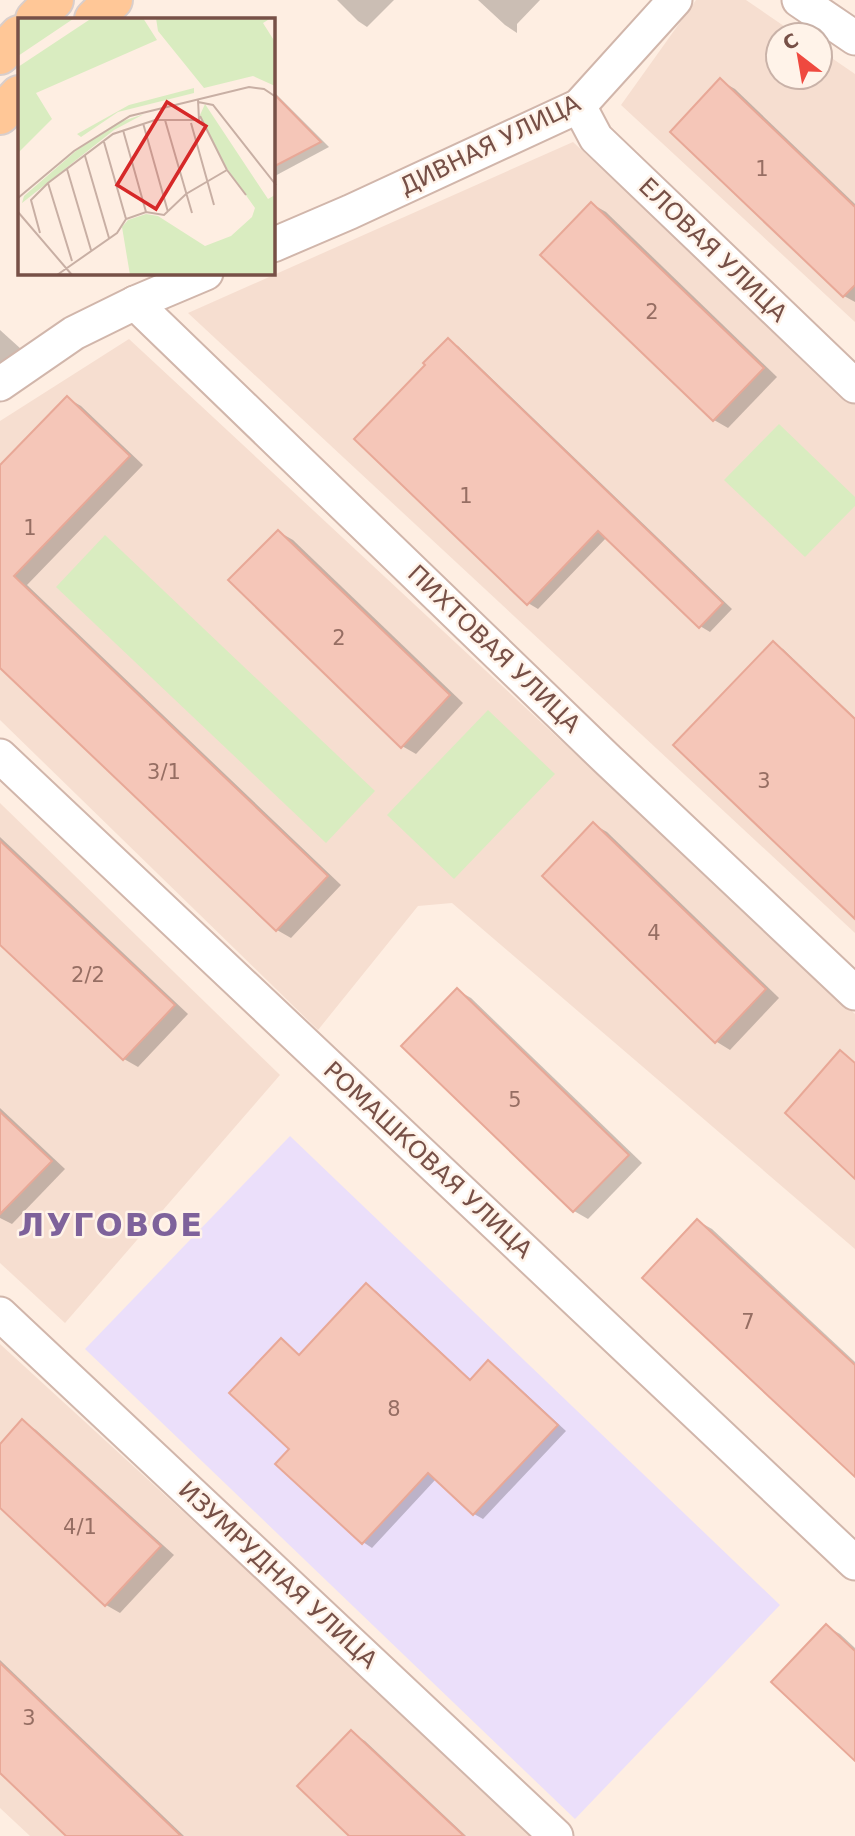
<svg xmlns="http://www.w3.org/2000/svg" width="855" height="1836" font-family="'DejaVu Sans',sans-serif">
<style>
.residential{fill:#f6ded0}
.education{fill:#ebdffa}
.green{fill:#d9ecc0}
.shadow{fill:#0003}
.building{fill:#f5c6b8;stroke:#e8a897;stroke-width:2}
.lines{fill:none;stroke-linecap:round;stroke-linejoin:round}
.minor-casing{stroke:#d1b6ab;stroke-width:37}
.major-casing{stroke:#d9cecb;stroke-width:42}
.minor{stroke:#fff;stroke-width:33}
.major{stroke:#ffc797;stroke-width:38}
.labels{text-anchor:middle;stroke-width:5;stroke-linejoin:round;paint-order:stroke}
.number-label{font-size:21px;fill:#966e63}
.street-label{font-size:24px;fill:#775047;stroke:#fff3e9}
.district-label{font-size:32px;font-weight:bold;letter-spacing:2px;fill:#7e629b;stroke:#fff3e9}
.inset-road{fill:none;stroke:#c8afa4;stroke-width:2}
.view{fill:#d62828;fill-opacity:0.15;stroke:#d62828;stroke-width:3.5}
.inset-edge{fill:none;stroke:#775047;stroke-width:3.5}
</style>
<rect width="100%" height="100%" fill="#feeee2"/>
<!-- residential -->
<g class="residential">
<path d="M696 0H746L797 35H778V77H820V50L855 74V322L621 105Z"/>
<path d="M573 142 855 403V933L188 313Z"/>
<path d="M129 339 855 1014V1249L452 903 418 906 318 1030 0 720V421Z"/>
<path d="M0 803 280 1075 65 1323 0 1263Z"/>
<path d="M0 1344 537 1836H30L0 1808Z"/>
</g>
<!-- education -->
<path class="education" d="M290 1136 780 1605 575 1819 85 1349Z"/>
<!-- green -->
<g class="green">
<path d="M779 424 855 497V506L805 557 724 480Z"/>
<path d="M105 535 375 791 326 843 56 587Z"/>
<path d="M488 710 555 774 454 879 387 815Z"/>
</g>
<!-- shadow -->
<g class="shadow">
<path d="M337 0H394L367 27 358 21Z"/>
<path d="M478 0H540L517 24V33L505 25Z"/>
<path d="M721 81 735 89 855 204V302L844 296Z"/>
<path d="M273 91 329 147 273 177Z"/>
<path d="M592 204 606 212 777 377 728 428 714 420Z"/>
<path d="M0 330 21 349 0 372Z"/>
<path d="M448 341 458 346 732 609 710 632 700 626 607 537 538 609 528 603Z"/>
<path d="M67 398 81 406 143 465 27 585 341 885 291 938 277 930 0 665V468Z"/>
<path d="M279 532 293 540 463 703 416 754 402 746Z"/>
<path d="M773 644 783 649 855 718V914Z"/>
<path d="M593 824 607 832 779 998 730 1050 717 1042 545 876Z"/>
<path d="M0 837 188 1014 138 1067 124 1059 0 943Z"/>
<path d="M457 990 471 998 642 1163 588 1219 574 1211Z"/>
<path d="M0 1108 65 1169 12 1224 0 1218Z"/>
<path d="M698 1221 712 1229 855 1362V1475Z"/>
<path d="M366 1286 376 1291 472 1381 489 1362 498 1368 566 1431 483 1519 474 1514 436 1479 372 1548 363 1542 292 1449 281 1341 301 1356Z"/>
<path d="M22 1421 36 1430 174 1555 120 1613 106 1605 0 1505V1446Z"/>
<path d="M826 1626 840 1634 855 1648V1758Z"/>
<path d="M0 1660 184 1836H68L0 1771Z"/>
<path d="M351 1733 365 1741 466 1836H352Z"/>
</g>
<!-- building -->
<g class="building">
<path d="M720 78 855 207V285L843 297 670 132Z"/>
<path d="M273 93 321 142 273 167Z"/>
<path d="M591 202 764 368 713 421 540 255Z"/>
<path d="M448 338 723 603 699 628 598 531 527 605 354 439 425 365 423 363Z"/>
<path d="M67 396 130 456 14 576 328 876 276 931 0 668V465Z"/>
<path d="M278 530 450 695 401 748 228 580Z"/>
<path d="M773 641 855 719V919L673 745Z"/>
<path d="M593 822 766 989 715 1043 542 876Z"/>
<path d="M0 841 175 1005 123 1060 0 945Z"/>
<path d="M457 988 629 1155 573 1212 401 1046Z"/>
<path d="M840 1050 855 1063V1179L785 1113Z"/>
<path d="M0 1112 52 1161 0 1214Z"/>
<path d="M697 1219 855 1365V1477L642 1278Z"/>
<path d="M366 1283 470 1380 488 1360 558 1425 473 1515 428 1473 362 1544 275 1464 289 1449 229 1393 281 1338 299 1355Z"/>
<path d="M22 1419 161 1546 105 1606 0 1508V1444Z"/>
<path d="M826 1624 855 1651V1761L771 1682Z"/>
<path d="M0 1663 181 1836H66L0 1773Z"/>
<path d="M351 1730 464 1836H349L297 1786Z"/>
</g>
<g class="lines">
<defs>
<g id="minor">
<path d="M799 0 855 38"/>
<path d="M579 106 596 138 855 386"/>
<path d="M273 245 350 212 579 106 675 0"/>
<path d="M135 303 608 760 855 993"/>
<path d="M0 384 74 333 135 303 206 273"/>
<path d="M0 756 855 1563"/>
<path d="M0 1314 556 1836"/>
</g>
<g id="major">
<path d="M35 19 54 0"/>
<path d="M94 19 113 0"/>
<path d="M0 55 19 35"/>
<path d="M0 115 19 95"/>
</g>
</defs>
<!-- minor casing -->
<use href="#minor" class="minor-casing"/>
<!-- major casing -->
<use href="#major" class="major-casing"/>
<!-- minor -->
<use href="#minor" class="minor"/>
<!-- major -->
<use href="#major" class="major"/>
</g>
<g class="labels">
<!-- number labels -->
<g class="number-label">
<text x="762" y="176">1</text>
<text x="652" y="319">2</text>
<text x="466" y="503">1</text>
<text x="30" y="535">1</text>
<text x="339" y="645">2</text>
<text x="164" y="779">3/1</text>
<text x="764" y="788">3</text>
<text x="654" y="940">4</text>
<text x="88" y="982">2/2</text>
<text x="515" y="1107">5</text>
<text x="748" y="1329">7</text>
<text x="394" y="1416">8</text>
<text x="80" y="1534">4/1</text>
<text x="29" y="1725">3</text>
</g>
<!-- street labels -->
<g class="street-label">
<text transform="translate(490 145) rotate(-26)" y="8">ДИВНАЯ УЛИЦА</text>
<text transform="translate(713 250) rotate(44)" y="8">ЕЛОВАЯ УЛИЦА</text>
<text transform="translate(494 649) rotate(44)" y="8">ПИХТОВАЯ УЛИЦА</text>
<text transform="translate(428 1160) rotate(43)" y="8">РОМАШКОВАЯ УЛИЦА</text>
<text transform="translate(278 1575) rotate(43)" y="8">ИЗУМРУДНАЯ УЛИЦА</text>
</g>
<!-- district labels -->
<g class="district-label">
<text x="111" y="1236">ЛУГОВОЕ</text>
</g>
</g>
<!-- overview -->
<g transform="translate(18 18)">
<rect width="257" height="257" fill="#feeee2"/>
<path d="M0 0H55V1L0 38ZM74 0H125L139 22 18 75 34 101 0 135V49ZM138 0H253L245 5 257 24V68L235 58 186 70 140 13ZM176 70V75L100 94 63 119 59 116 111 87ZM187 86 250 181 257 177V257H112L104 209 110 202 128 196 140 198 187 228 213 218 234 199 237 190 210 152 182 97ZM126 96 96 112 4 185 6 178 59 132 99 105Z" fill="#d9ecc0"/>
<path class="inset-road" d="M180 84 195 87 258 167M182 98 209 152M147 102 174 195M125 105 150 194M173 105 196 187M105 112 128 194M86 124 108 201M67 138 91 220M49 151 73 232M30 165 54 243M0 180 56 133 112 98 231 69 246 71 258 79M0 194 54 257M22 215 13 182 30 165 95 116 137 102H181L180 82M39 257 99 215 108 201 128 194 146 197 168 176 209 152 228 177"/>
<path class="view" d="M149 84 188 108 138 191 99 167Z"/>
<rect width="257" height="257" class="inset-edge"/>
</g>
<!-- north arrow -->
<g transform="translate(799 56) rotate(329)"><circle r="33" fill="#fff3e9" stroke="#c9b2a8" stroke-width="2"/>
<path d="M0-5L12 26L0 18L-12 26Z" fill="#ef493f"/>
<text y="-10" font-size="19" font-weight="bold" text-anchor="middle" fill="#775047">С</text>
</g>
</svg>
